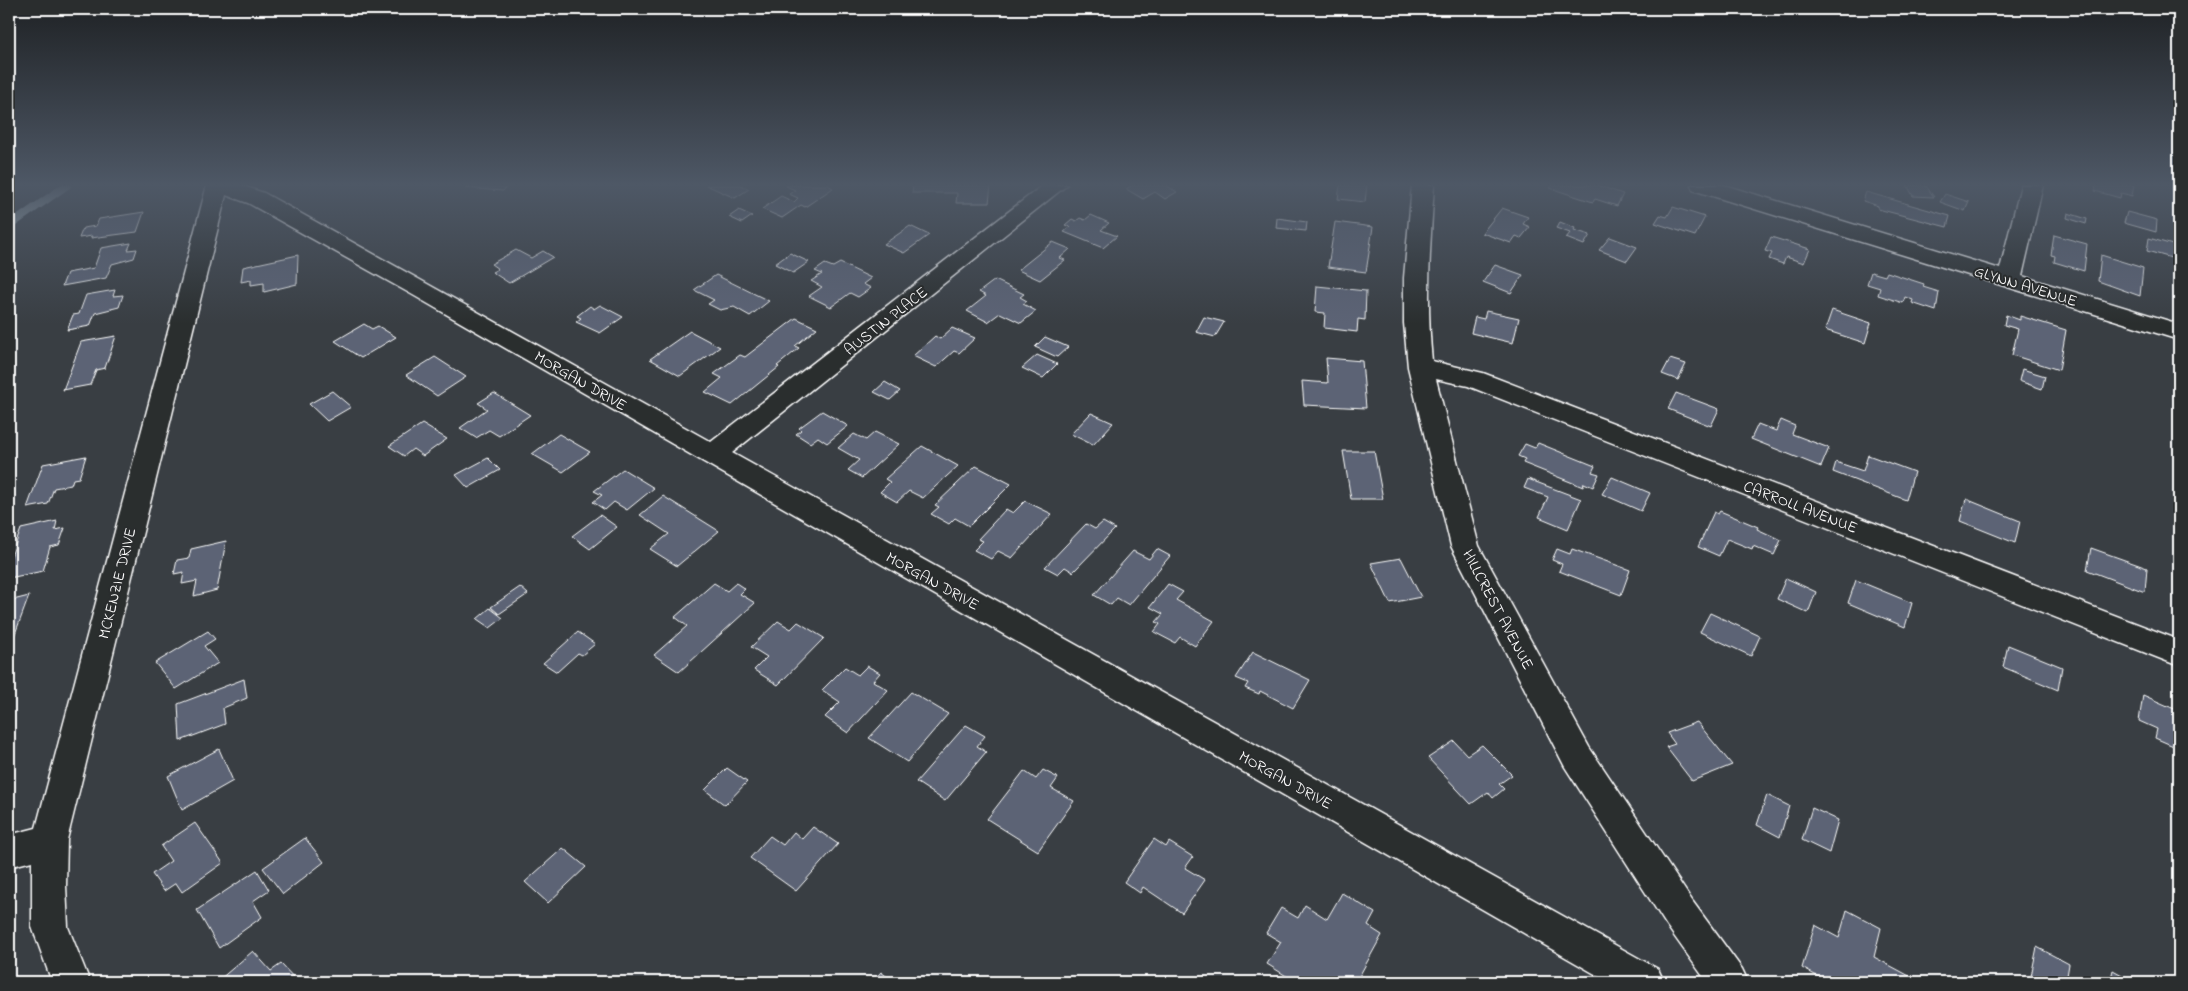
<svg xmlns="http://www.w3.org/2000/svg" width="2188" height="991" font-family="'Indie Flower',sans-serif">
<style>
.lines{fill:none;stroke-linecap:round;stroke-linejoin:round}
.stream{stroke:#9caab0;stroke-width:8}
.building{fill:#5b6475;stroke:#fff}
.minor-casing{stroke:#fff;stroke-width:3}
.minor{fill:#2a2d2e;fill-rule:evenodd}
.labels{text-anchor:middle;stroke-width:4;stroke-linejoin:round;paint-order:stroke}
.street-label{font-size:16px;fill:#fff;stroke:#2a2d2e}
</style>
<rect width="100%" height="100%" fill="#393e43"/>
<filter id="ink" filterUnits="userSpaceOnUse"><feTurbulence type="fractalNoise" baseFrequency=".02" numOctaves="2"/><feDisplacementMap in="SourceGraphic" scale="10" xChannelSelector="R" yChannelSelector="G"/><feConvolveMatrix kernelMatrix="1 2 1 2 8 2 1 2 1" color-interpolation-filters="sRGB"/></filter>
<g filter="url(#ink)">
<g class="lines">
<!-- stream -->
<path class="stream" d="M9 226 67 185"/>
</g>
<!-- building -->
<g class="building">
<path d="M467 185H508L503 191 465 188Z"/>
<path d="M706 185H741L749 189 735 198Z"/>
<path d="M788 185H828L833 188 805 207 801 205 782 218 762 209 781 196 794 202 798 198 789 194 795 190 786 186Z"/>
<path d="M913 185H991L989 203H956L957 193H912Z"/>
<path d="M1133 185H1166L1177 192 1165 199 1155 192 1143 199 1126 189Z"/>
<path d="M1340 185H1367L1365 202 1338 199Z"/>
<path d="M1552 185H1597L1623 194 1617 206 1595 199 1593 202 1550 188Z"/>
<path d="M1907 185 1926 186 1934 197 1913 196Z"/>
<path d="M2096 185H2134L2132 196 2121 193 2120 198 2095 191Z"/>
<path d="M1866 192 1950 216 1947 227 1878 209V206L1863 201Z"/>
<path d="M1945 194 1969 202 1965 211 1940 202Z"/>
<path d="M1673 207 1705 217 1695 236 1655 223 1660 215 1667 217Z"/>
<path d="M1502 208 1528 217 1523 224 1530 227 1521 238 1516 236 1511 243 1482 233Z"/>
<path d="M739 210 752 216 742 223 729 217Z"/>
<path d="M144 212 137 232 91 238 92 236 79 238 83 228 96 226 99 219Z"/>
<path d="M2127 212 2157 220 2156 232 2124 223Z"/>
<path d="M2068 213 2087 219 2086 224 2067 218Z"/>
<path d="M1091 215 1109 223 1101 230 1117 236 1103 248 1064 232 1070 227 1065 225 1072 219 1076 221 1080 218 1085 220Z"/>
<path d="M1277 218 1307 222 1306 231 1276 228Z"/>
<path d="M1335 222 1373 227 1366 272 1328 267Z"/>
<path d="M1560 222 1575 228 1574 230 1590 235 1584 245 1566 238 1570 233 1556 228Z"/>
<path d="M910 226 929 235 904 253 884 244Z"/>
<path d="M2054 235 2087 244 2084 271 2054 262 2055 256 2051 255Z"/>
<path d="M1610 237 1637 247 1627 261 1599 250Z"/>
<path d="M1771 237 1810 249 1804 263 1786 257 1783 264 1769 259 1772 253 1765 251Z"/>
<path d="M2149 238 2176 246 2175 259 2147 251Z"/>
<path d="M1053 242 1070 249 1060 258 1065 260 1040 280 1018 270Z"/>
<path d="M131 243 128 250 137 249 134 258 112 264 106 278 62 286 67 273 94 268 101 248Z"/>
<path d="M516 250 531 258 543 251 553 257 509 283 492 272 498 269 491 264Z"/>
<path d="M790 253 809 262 793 273 775 264Z"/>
<path d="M298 255 297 284 264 292V283L251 285V280L241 282 243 267Z"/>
<path d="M2101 255 2143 268 2140 296 2098 281Z"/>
<path d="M840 263 871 278 863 284 871 288 858 297 850 293 831 307 809 296 822 287 811 281 822 274 815 271 825 264 833 267Z"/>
<path d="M1495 265 1523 275 1511 293 1483 282Z"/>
<path d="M1871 272 1885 276 1887 272 1924 284 1923 287 1939 292 1936 311 1912 303 1913 300 1905 297 1903 303 1878 295 1880 288 1867 284Z"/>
<path d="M716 275 769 301 750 316 734 307 720 310 708 304 714 300 694 290Z"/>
<path d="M995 280 1024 294 1020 297 1027 301 1023 304 1036 311 1021 323 1000 313 988 322 967 311 986 296 979 292Z"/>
<path d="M1317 286 1366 291 1365 320 1358 319 1357 332 1324 328 1325 313 1315 312Z"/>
<path d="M115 290 113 296 123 295 119 307 95 313 90 326 67 330 73 315 79 314 86 295Z"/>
<path d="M600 305 623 317 600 333 576 322 581 318 577 316 590 306 594 309Z"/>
<path d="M1832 310 1871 323 1865 343 1825 330Z"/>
<path d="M1486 311 1519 318 1513 343 1471 333 1475 317 1484 319Z"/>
<path d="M2006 315 2020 320V316L2066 330 2059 370 2012 355 2018 329 2004 325Z"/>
<path d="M1204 317 1224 322 1215 337 1196 332Z"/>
<path d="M796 318 817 328 795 346 799 348 777 366 779 367 732 405 705 392 722 378 714 374 740 355 745 357Z"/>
<path d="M364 324 372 329 378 326 396 337 361 358 335 341Z"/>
<path d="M952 328 975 338 959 353 954 351 936 367 913 356 935 336 940 339Z"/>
<path d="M690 331 720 347 680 376 650 359Z"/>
<path d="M116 336 105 368 96 370 90 385 63 390 81 342Z"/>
<path d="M1045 337 1068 347 1057 357 1035 347Z"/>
<path d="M1037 355 1057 364 1043 378 1022 368Z"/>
<path d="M435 357 466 377 437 396 406 375Z"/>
<path d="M1326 358 1362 361 1366 408 1304 405 1302 381 1328 383Z"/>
<path d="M1670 359 1686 364 1678 380 1662 374Z"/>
<path d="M2022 369 2045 376 2042 389 2019 381Z"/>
<path d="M885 382 900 391 890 400 874 392Z"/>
<path d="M332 391 351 407 327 421 309 404Z"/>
<path d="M494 393 530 415 499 436 489 430 476 438 460 428 487 409 478 403Z"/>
<path d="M1676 393 1719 409 1711 426 1668 409Z"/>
<path d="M822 411 848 426 827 443 818 437 810 443 796 434 801 430 799 428Z"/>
<path d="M1091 413 1113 423 1093 445 1071 434Z"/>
<path d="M1781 420 1795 426 1792 434 1829 448 1821 467 1751 439 1758 424 1776 431Z"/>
<path d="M422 424 447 439 423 456 413 449 404 456 389 446Z"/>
<path d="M875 432 899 444 862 478 848 470 859 460 838 448 854 434 866 440Z"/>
<path d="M559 434 590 452 563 472 532 454Z"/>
<path d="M1538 443 1595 466 1592 472 1599 474 1593 487 1584 483 1583 487 1523 463 1525 459 1518 456 1525 444 1535 448Z"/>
<path d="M922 446 958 466 923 498 909 491 897 502 880 492 890 482 885 479Z"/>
<path d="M1343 451H1374L1383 499H1351Z"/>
<path d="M1868 455 1914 472 1906 500 1833 472 1836 462 1863 471Z"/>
<path d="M86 456 79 478 73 479 71 485 54 488 48 504 27 508 43 464Z"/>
<path d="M488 458 500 470 468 488 456 475Z"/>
<path d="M976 466 1011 484 969 526 955 518 949 524 931 514 939 507 935 505Z"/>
<path d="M623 469 654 488 627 510 614 502 605 510 593 502 602 495 594 491Z"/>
<path d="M1612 477 1650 493 1641 511 1602 494Z"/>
<path d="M1528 479 1581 499 1568 529 1539 517 1548 497 1524 488Z"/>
<path d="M663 496 719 531 677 566 650 549 669 534 640 515Z"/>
<path d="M1966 499 2020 521 2015 543 1960 521Z"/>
<path d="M1025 501 1052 514 1012 558 998 551 991 559 974 550 983 541 978 539 1006 509 1013 513Z"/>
<path d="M1720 511 1758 527 1757 529 1781 540 1774 555 1753 546 1752 549 1727 539 1719 556 1698 547 1714 512 1718 514Z"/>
<path d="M600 515 617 527 590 549 572 536Z"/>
<path d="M57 521 55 530 65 528 59 545 50 547 43 571 9 578V562L21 529Z"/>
<path d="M1103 522 1115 529 1073 572 1065 567 1058 574 1045 567 1086 524 1095 529Z"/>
<path d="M226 541 217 590 194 596 197 581 182 584 184 572 174 574 177 560 189 558 191 549Z"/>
<path d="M2091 548 2147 568 2145 592 2087 570Z"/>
<path d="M1157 549 1170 556 1129 605 1117 598 1111 605 1094 595 1133 551 1149 559Z"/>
<path d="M1557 549 1570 554 1572 549 1630 570 1621 595 1559 571 1562 564 1552 560Z"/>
<path d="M1401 558 1421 597 1390 603 1371 563Z"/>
<path d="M1786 578 1816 592 1808 613 1777 599Z"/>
<path d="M1856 580 1912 603 1905 627 1848 603Z"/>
<path d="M714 583 727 591 736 583 745 589 740 594 755 603 679 672 654 655 687 626 675 617Z"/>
<path d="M1168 584 1183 592 1176 600 1214 621 1195 646 1180 637 1175 643 1154 632 1160 624 1156 622 1163 614 1150 607Z"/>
<path d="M520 587 528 594 499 614 491 607Z"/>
<path d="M29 596 9 650V601Z"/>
<path d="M490 608 503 618 490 628 477 619Z"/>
<path d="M1710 613 1760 636 1751 656 1700 632Z"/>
<path d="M778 621 791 629 798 622 824 638 778 685 754 670 767 657 751 647Z"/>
<path d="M208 631 215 639 204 646 218 663 176 689 155 663Z"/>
<path d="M578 632 595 644 582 655 578 653 557 672 543 663Z"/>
<path d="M2008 645 2062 667 2058 690 2003 667Z"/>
<path d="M1253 652 1310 680 1293 708 1260 691 1259 694 1245 688 1248 683 1236 678Z"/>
<path d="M867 666 880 673 873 681 888 690 848 733 825 717 840 702 822 690 845 667 858 675Z"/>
<path d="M244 679 247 698 223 708 225 724 180 741 178 704Z"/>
<path d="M911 692 948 714 907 762 869 738Z"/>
<path d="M2143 695 2179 711 2178 748 2155 738 2157 729 2139 721Z"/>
<path d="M1697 722 1732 765 1692 781 1666 747 1675 744 1667 733Z"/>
<path d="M966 725 985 736 977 746 986 752 945 801 916 782Z"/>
<path d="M1454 741 1467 755 1482 745 1512 775 1499 784 1504 789 1493 798 1488 792 1471 804 1428 758Z"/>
<path d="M219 749 233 781 182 810 168 776Z"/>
<path d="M727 768 747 782 725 805 705 790Z"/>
<path d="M1043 770 1058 778 1051 788 1074 801 1038 851 987 819 1024 771 1036 779Z"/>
<path d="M1767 795 1789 806 1780 837 1757 825Z"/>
<path d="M1812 808 1838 820 1829 853 1802 840Z"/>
<path d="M195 823 223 863 182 892 176 883 164 891 152 874 171 861 161 846Z"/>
<path d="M813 827 838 844 796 891 750 858 770 836 783 845 794 832 802 839Z"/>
<path d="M305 838 324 862 283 894 263 868Z"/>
<path d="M1154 839 1166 847 1169 842 1193 857 1185 868 1205 880 1182 913 1143 887 1140 893 1124 882Z"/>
<path d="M563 848 586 867 548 903 525 882Z"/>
<path d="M257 870 269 890 253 901 262 917 219 948 197 910Z"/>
<path d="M1342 893 1375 913 1368 926 1382 935 1356 982H1296L1267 964 1281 942 1266 933 1281 908 1298 918 1305 905 1327 919Z"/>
<path d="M1847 910 1881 928 1874 957 1915 979 1914 982H1828L1802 968 1815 925 1839 938Z"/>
<path d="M2037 947 2069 964 2066 982 2030 981Z"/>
<path d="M253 951 271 971 281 964 298 982H221L219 980Z"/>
<path d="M2113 970 2135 982H2110Z"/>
<path d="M881 972 894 982H872Z"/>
</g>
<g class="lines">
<defs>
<g id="minor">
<path d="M207 185H240L264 193 711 442 1043 185H1067L732 453 1658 969 1664 982H1609L413 295 248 203 226 195 67 840 66 886 68 927 90 982H52L32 927V861L9 867V835L36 828Z"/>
<path d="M1412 185H1434C1430 245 1426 302 1432 361L1483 373 2179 640V666L1468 386 1436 379 1479 546 1589 747 1693 902 1742 969 1748 982H1707L1667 926 1565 767 1451 546 1408 367 1404 323V278Z"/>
<path d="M1691 185H1724L2000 269 2021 185H2043L2022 276 2179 324V340L1693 190Z"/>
</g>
</defs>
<!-- minor casing -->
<use href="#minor" class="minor-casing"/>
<!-- minor -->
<use href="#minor" class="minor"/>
</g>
</g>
<!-- sky -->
<linearGradient id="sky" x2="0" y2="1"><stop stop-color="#1f2225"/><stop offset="0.57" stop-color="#4e5866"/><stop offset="1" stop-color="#4e5866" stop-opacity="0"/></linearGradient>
<rect width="2188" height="324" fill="url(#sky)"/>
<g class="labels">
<!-- street labels -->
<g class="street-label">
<text transform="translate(2026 285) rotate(17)" y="6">GLYNN AVENUE</text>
<text transform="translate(885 320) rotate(-38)" y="6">AUSTIN PLACE</text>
<text transform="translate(581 380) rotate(30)" y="6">MORGAN DRIVE</text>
<text transform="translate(1801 506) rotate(21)" y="6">CARROLL AVENUE</text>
<text transform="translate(933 580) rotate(29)" y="6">MORGAN DRIVE</text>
<text transform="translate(116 583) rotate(-76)" y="6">MCKENZIE DRIVE</text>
<text transform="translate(1499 609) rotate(62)" y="6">HILLCREST AVENUE</text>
<text transform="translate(1286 779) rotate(29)" y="6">MORGAN DRIVE</text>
</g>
</g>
<!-- margin -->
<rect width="2188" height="991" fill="none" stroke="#2a2d2e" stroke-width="30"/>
<rect x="15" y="15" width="2158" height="961" fill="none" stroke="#fff" stroke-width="2" filter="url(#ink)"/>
</svg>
